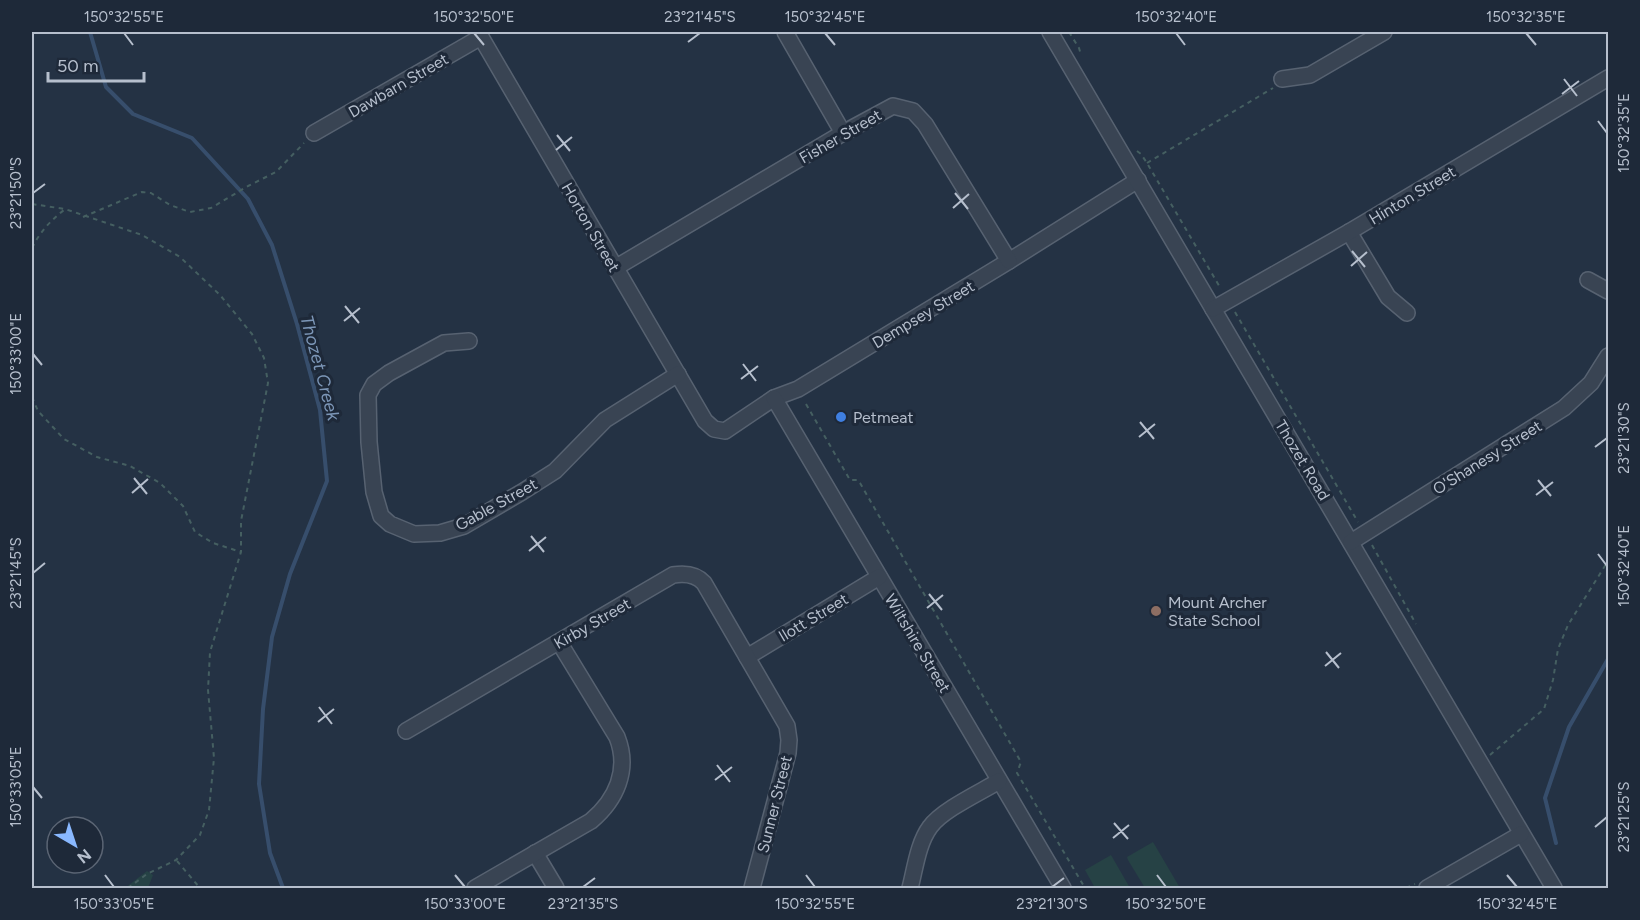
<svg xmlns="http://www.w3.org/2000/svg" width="1640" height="920" font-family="Figtree,sans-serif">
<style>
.green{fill:#264245}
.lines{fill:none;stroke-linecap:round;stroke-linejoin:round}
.stream{stroke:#374e6c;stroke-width:4}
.minor-casing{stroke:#576271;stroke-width:18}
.path{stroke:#455f61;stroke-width:2;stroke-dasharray:4.5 4.5;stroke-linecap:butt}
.minor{stroke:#394453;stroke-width:15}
.ticks{fill:none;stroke:#b6bfcd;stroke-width:2}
.shop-dot{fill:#3f7fe0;stroke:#1e2939;stroke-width:2}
.education-dot{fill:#8d6e63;stroke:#1e2939;stroke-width:2}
.labels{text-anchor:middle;stroke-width:6;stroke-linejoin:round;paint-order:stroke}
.street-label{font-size:16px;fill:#b6bfcd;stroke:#1e2939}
.poi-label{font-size:16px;fill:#b6bfcd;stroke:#1e2939;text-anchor:start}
.water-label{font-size:18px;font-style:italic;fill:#7c96b7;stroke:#1e2939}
.neatline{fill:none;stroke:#b6bfcd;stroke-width:2}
.ticks-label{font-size:15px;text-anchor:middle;fill:#b6bfcd}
</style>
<rect width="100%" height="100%" fill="#243244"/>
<!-- green -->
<g class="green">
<path d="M1153 842 1180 888H1145L1128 860 1127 857Z"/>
<path d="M1111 855 1130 888H1095L1085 870Z"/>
<path d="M147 871 153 875 148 888H125Z"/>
</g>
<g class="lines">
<!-- stream -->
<g class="stream">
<path d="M90 32 106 87 133 114 192 138 248 199 272 245 297 324 320 410 327 481 290 574 272 637 263 709 259 784 270 853 283 888"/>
<path d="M1556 843 1545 798 1569 727 1608 659"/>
</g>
<defs>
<g id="minor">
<path d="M478 32 705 421 714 429 725 431 774 398 798 389 1009 261 1138 180"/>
<path d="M785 32 843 133"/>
<path d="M1050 32 1554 888"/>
<path d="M1282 79 1310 75 1384 32"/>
<path d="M314 133 481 37"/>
<path d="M1349 232 1388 297 1407 313"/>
<path d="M615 268 843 133 893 106 913 111 925 124 1009 261"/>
<path d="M1588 280 1608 291"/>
<path d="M1213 309 1349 232 1608 78"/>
<path d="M469 341 444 343 389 373 374 384 368 395 369 442 374 492 381 516 390 524 414 534 440 533 464 526 522 492 555 471 605 420 678 374"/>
<path d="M774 398 1063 888"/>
<path d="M1351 542 1564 408 1591 383 1608 356"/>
<path d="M747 657 879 577"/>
<path d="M406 731 673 575C685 573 696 574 704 583L787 726 789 740 788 753 752 888"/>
<path d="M535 853 556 888"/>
<path d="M475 888 591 821C616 800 630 770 617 737L559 642"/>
<path d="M910 888C915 869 918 843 930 827 942 810 981 792 999 781"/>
<path d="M1427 888 1521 834"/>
</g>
</defs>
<!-- minor casing -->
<use href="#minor" class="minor-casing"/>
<!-- path -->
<g class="path">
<path d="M1069 32 1079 48 1081 55"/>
<path d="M1137 151 1141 154 1147 163 1221 289"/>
<path d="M1147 163 1273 88"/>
<path d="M32 204 65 209 142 235 180 257 220 295 252 334 264 358 268 383 241 521V552L210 652 208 690 214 758 209 810 200 835 176 860 147 874 128 888"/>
<path d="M83 217 142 192 151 193 170 205 190 212 211 208 248 186 276 172 304 143"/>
<path d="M32 248C40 232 50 221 64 210"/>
<path d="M1235 312 1358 522"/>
<path d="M32 397 38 411 64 439 97 457 130 466 160 483 183 506 195 532 213 543 241 552"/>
<path d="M806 404 850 480H857L860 483 1021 762 1017 773 1085 888"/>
<path d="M1372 545 1416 624"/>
<path d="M1490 755 1544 709 1553 680 1558 649 1568 625 1608 561"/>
<path d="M177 861 200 888"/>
<path d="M1406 888 1415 884"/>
</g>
<!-- minor -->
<use href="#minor" class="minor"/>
</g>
<!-- ticks -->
<path class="ticks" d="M124 33 133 45M474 33 484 45M825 33 835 45M1176 33 1185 45M1526 33 1536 45M688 42 700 33M1564 79 1577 96M1562 94 1579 81M1598 121 1607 133M557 135 570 151M556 150 572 137M33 193 45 184M955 193 968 209M953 208 969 194M1352 251 1365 267M1351 266 1367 252M345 306 359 323M344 321 360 308M33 354 42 365M743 364 756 381M741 379 758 366M1140 422 1154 439M1139 437 1155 424M1595 447 1607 438M134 478 147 494M1538 480 1551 496M132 493 148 479M1536 495 1553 482M531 536 544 552M529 551 546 537M1598 554 1607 566M33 573 45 563M929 594 942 610M927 608 943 595M1326 652 1339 668M1325 666 1341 653M319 707 332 724M318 722 334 709M717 765 730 782M715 780 732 767M33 787 42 798M1114 823 1128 839M1595 827 1607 817M1113 838 1129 825M105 875 114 887M455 875 465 887M806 875 815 887M1157 875 1166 887M1507 875 1517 887M583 887 595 878M1052 887 1064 878"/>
<!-- markers -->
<circle class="shop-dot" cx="841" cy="417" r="6"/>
<circle class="education-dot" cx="1156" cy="611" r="6"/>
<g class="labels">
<!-- street labels -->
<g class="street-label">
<text transform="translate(398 85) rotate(-30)" y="6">Dawbarn Street</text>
<text transform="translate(840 136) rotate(-30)" y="6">Fisher Street</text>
<text transform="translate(1412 195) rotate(-31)" y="6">Hinton Street</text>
<text transform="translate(591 227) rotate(60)" y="6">Horton Street</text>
<text transform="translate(923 314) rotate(-31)" y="6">Dempsey Street</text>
<text transform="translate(1487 457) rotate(-32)" y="6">O'Shanesy Street</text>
<text transform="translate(1303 460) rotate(59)" y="6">Thozet Road</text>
<text transform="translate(496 504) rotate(-29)" y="6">Gable Street</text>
<text transform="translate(813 617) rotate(-31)" y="6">Ilott Street</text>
<text transform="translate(592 623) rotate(-30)" y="6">Kirby Street</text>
<text transform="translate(918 643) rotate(59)" y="6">Wiltshire Street</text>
<text transform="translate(774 804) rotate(-76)" y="6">Sunner Street</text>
</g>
<!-- poi labels -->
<g class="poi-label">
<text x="853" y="423">Petmeat</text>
<text x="1168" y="608">Mount Archer<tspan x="1168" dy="18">State School</tspan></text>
</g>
<!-- water labels -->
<g class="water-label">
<text transform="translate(320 368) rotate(75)" y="6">Thozet Creek</text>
</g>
</g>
<!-- border -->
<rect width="1640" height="920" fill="none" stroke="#1e2939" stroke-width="66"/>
<!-- north arrow -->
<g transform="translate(75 845) rotate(141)"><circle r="28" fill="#1e2939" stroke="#5b6574" stroke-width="1.5"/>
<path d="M0-4.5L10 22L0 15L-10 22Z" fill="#89b8ff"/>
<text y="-9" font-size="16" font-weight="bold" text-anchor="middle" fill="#b6bfcd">N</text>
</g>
<!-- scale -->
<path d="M48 72v9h96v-9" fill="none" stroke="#b6bfcd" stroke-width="3"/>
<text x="57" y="72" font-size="18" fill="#b6bfcd" stroke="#1e2939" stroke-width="4.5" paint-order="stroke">50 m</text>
<rect x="33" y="33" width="1574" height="854" class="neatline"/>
<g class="ticks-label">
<text x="124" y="22">150°32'55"E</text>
<text x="474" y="22">150°32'50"E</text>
<text x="700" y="22">23°21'45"S</text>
<text x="825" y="22">150°32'45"E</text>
<text x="1176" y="22">150°32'40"E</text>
<text x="1526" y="22">150°32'35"E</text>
<text transform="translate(1624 133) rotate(-90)" y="5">150°32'35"E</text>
<text transform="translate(16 193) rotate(-90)" y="5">23°21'50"S</text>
<text transform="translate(16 354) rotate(-90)" y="5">150°33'00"E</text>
<text transform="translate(1624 438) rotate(-90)" y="5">23°21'30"S</text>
<text transform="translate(1624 566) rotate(-90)" y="5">150°32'40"E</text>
<text transform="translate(16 573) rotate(-90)" y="5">23°21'45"S</text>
<text transform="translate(16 787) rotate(-90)" y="5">150°33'05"E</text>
<text transform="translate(1624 817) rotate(-90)" y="5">23°21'25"S</text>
<text x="114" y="909">150°33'05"E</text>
<text x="465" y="909">150°33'00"E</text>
<text x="583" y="909">23°21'35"S</text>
<text x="815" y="909">150°32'55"E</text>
<text x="1052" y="909">23°21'30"S</text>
<text x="1166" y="909">150°32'50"E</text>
<text x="1517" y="909">150°32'45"E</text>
</g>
</svg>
